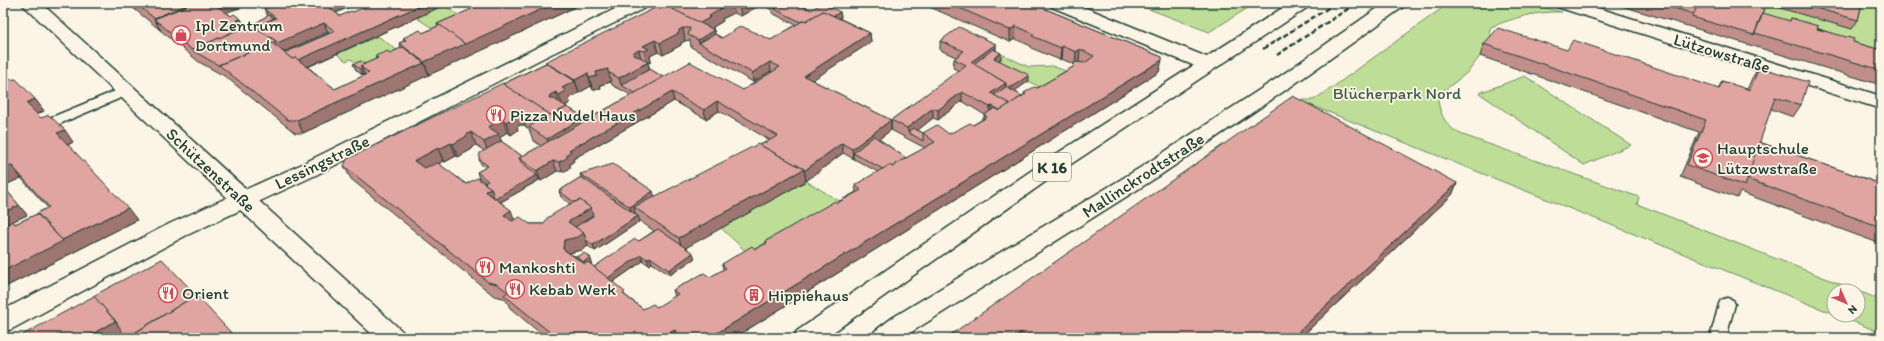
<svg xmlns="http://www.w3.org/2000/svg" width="1884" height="341" font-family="Itim,sans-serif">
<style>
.green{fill:#bedd96;stroke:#6e8d65}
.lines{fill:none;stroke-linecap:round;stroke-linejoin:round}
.service-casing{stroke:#1f3d34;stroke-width:3}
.minor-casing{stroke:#1f3d34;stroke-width:3}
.tertiary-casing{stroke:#1f3d34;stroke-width:3}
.primary-casing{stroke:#1f3d34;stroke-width:3}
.service{fill:#fcf5e5;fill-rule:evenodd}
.minor{fill:#fcf5e5;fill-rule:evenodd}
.tertiary{fill:#fcf5e5;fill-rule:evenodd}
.primary{fill:#fcf5e5;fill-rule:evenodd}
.rail{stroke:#1f3d34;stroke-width:2.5;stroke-dasharray:5.5 2.5;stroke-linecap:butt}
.wall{fill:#c18e8a;stroke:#1f3d34;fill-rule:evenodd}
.shaded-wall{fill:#9d7471;stroke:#1f3d34}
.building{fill:#e0a5a1;stroke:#1f3d34}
.labels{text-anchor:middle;stroke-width:3.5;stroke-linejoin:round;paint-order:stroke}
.shield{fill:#fcf5e5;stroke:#617469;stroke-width:1}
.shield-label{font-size:16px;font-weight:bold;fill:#1f3d34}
.poi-label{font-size:17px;fill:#1f3d34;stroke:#fcf5e5;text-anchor:start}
.street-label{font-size:17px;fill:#1f3d34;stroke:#fcf5e5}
.park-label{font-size:17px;fill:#3f5d48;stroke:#fcf5e5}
</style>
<rect width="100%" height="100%" fill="#fcf5e5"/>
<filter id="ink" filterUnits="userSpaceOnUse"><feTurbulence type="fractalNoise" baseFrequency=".025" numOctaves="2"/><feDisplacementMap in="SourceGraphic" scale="8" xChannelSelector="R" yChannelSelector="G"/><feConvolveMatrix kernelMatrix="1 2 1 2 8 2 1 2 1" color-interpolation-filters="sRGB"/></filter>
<g filter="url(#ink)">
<!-- green -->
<g class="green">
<path d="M1133 3H1256L1209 32Z"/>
<path d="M1449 3H1527L1562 12C1536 11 1514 18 1491 27L1489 32 1493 39 1468 72 1441 93 1438 100C1440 116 1448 129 1463 135L1639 197 1637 204 1881 300V333L1837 315H1858V291H1834V314L1298 100H1313L1326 92Z"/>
<path d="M1881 3V64L1756 25 1764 4Z"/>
<path d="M444 5 470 23 442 35 417 18Z"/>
<path d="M378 36 398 51 361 68 351 59 346 61 337 54Z"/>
<path d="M997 52 1029 67 1052 66 1074 74 1049 92 994 63Z"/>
<path d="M1525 76 1631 145 1584 165 1479 93Z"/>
<path d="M806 181 851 208 757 262 721 228Z"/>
</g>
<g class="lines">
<defs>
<g id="service">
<path d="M125 87 130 88 131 91 130 94 50 128H40L38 125 40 122Z"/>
<path d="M1727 298 1733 300 1735 304 1726 338H1710L1719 304 1721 300Z"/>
</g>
<g id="minor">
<path d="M627 3H650L647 7 543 58 316 175 185 236 12 329 3 332V310L169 224 300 165Z"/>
<path d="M1049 3H1074L1214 60 1217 64 1214 68 1207 70 1200 68 1052 7Z"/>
<path d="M1554 3H1582L1881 96V109L1557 7Z"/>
</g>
<path id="tertiary" d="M21 3H41L402 331 406 338H376Z"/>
<g id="primary">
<path d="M1290 3H1311L1308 7 1059 172 825 338H793L797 331 1044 162Z"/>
<path d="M1385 3H1406L1403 7 1293 85 1159 176 902 338H871L875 331 892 318 1143 166 1279 77Z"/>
</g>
</defs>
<!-- service casing -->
<use href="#service" class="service-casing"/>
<!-- minor casing -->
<use href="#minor" class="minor-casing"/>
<!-- tertiary casing -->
<use href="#tertiary" class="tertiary-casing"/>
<!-- primary casing -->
<use href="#primary" class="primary-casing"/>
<!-- service -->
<use href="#service" class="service"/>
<!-- minor -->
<use href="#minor" class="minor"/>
<!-- tertiary -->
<use href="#tertiary" class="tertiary"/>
<!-- primary -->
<use href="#primary" class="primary"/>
<!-- rail -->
<g class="rail">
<path d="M1263 49 1336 3"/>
<path d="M1277 55 1357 3"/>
</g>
</g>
<!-- wall -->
<g class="wall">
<path d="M127 3H247L248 5 226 12 231 16 241 19 243 25 246 26 252 25 268 16 264 9 280 3H358L336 13 340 16 353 12 444 5 308 67 335 89 365 75 364 74 362 75 356 70 353 64H365L376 59 375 56 390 53 401 48 399 43 404 41 403 38 423 33 438 26 437 24 479 6 475 3H489L490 4 492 3H584L303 133H295L226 77 199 62ZM328 32 329 33 284 53 283 52Z"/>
<path d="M667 3H797L811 10 840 12 841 17 839 18 870 33 871 42 812 80 891 120V130L879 139 906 158 925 148 891 130V120L959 71 953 68 954 59 956 57 940 50V41L996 44V50L1001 59 999 60 1029 81 1014 91 1022 96H1024V93L1037 88 1073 67 1074 64 1061 59 1060 60 1031 48V46L1015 39 1010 42 925 5V3H1031L1162 57 1159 72 734 338H546L510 308 506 300 503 298 494 296 351 179 344 166 503 84ZM767 4 768 8 772 10V13L796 25 771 40 722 38 715 34 714 30 712 29H713V27L723 21 722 19 734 13 741 16 760 5ZM690 40 691 47 753 82 771 71 772 72 743 90 663 77 650 69 648 63 651 62 650 56 658 52 663 55 681 45V43L685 41ZM611 82 612 85 631 95 585 121 584 117 565 106 570 103 569 98 591 86 593 90 601 88 600 85ZM674 101 706 119 719 111 770 140 655 197 580 174 581 177 559 191 561 197 570 204 544 224H530L515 220 501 202 539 180 538 179 541 181 557 171 563 172 570 168V164L574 161 573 159ZM962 101 985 115H984V118L973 125 949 134 923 133 917 130 933 118 938 120ZM520 125H525L526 127 529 129 533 140 541 146 522 156 501 141 500 137 507 132 511 135 518 130 517 127ZM476 145 484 151 479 159 481 164 485 168 477 172 479 178 485 182 484 183 466 184 438 164 443 161 445 162 456 156 458 157 472 149V148ZM843 153 878 172 855 185 856 192 766 241V243L755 249 722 264 723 270 710 277 673 290 675 297 657 307 643 309 626 296 613 282 643 261 649 265 652 263 670 275 695 258 686 247 806 181ZM640 221 654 231 639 241 594 267 591 264 592 263 590 257 574 256 569 253 582 250 588 246 595 251Z"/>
<path d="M1612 3H1862L1858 20 1852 29 1766 4 1761 16 1790 21 1791 18 1853 42 1881 50V85Z"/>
<path d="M1484 44 1567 50 1718 89 1722 81 1747 90 1752 78 1759 67 1801 105 1793 117 1771 109 1759 142 1881 184V244L1740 192 1737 198 1680 177 1699 132 1480 56Z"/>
<path d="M35 99 44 111 37 114 41 118 73 142 68 145 137 220 3 288V186L27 215 13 221 15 224 37 214 48 208 21 178 3 186Z"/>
<path d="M1457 183 1452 195 1300 338H946Z"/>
</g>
<!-- shaded-wall -->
<g class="shaded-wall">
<path d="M192 3H247L248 5 219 15 154 19 161 31 154 18Z"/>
<path d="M333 3H358L331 15 327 6Z"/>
<path d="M426 3H443L444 5 298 71 293 62Z"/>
<path d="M478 3H486L479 6Z"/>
<path d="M555 3H584L429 75 424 62Z"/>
<path d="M729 3H732L734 13 722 19 723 21 713 27V29L702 35 699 23 719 8Z"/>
<path d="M741 3H766L767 4 760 5 741 16 739 4Z"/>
<path d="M774 3H791L775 9Z"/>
<path d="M840 12 841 17 831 23 830 18Z"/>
<path d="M241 19 245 28 237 20Z"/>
<path d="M324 23 328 32 281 53 218 65 276 41Z"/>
<path d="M1016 26 1015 39 1010 42V30Z"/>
<path d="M683 28 685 41 681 43V45L663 55 660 43 679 30Z"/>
<path d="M714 30 716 43H699L698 40Z"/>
<path d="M870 33 871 42 805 85 804 76Z"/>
<path d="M655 40 658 52 650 56 651 62 648 63 651 75 621 85 619 78 647 63 643 46Z"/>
<path d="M996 44 995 53 975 68 971 62Z"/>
<path d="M1062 46 1061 59 1060 60 1061 48Z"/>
<path d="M1080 49 1079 62 1075 65 1076 52Z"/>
<path d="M639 50 642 63 633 55 634 52Z"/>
<path d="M1001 53V59L994 63V58Z"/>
<path d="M1162 60 1159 72 734 338H709Z"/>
<path d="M770 62 771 71 753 82 752 73Z"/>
<path d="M424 63 429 75 303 133 297 120Z"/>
<path d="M362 68 364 74 362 75 360 69Z"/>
<path d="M608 69 611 82 600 85 601 88 593 90 589 78 596 72Z"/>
<path d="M588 73 591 86 579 93 575 80Z"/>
<path d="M1029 75V81L1012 93V87Z"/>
<path d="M575 81 579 93 569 98 570 103 563 107 559 95 562 88Z"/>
<path d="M1006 83V92L995 99 991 93Z"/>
<path d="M556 92 560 105 549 99 550 95Z"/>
<path d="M672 92 674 101 573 159 574 161 570 164V168L563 172 559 162 569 150Z"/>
<path d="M962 92V101L938 120V110Z"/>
<path d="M35 99 44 111 35 115 26 103Z"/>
<path d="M717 101 719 111 706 119 704 110Z"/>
<path d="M992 106V115L989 117 990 107Z"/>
<path d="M933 108V118L912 135 908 132 907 128Z"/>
<path d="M522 112V114L525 125H520L517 127 518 130 511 135 506 122 511 115 516 113Z"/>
<path d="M584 117 588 130 551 152 547 139Z"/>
<path d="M503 119 507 132 500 137 503 147 489 155 484 142 488 127Z"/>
<path d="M891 120V130L857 155 853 153V158L852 149Z"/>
<path d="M65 130 73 142 66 146 57 133Z"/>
<path d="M471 132 476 145 472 148V149L458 157 453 144Z"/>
<path d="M451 143 456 156 445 162 439 149Z"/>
<path d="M842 143 843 153 806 181 804 171Z"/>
<path d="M438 148 443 161 420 174 414 161Z"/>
<path d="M553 161 557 171 541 181 537 171Z"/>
<path d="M11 165 21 178 3 186V169Z"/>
<path d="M804 169 806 181 682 250 679 238Z"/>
<path d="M537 175 539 180 494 206 485 191 491 188Z"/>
<path d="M1457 183 1452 195 1300 338H1292Z"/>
<path d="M653 191 656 201 634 207 635 214 632 217 630 207Z"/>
<path d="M19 205 27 215 3 226V213Z"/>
<path d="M128 208 137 220 3 288V271L62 240Z"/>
<path d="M591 208 595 221 576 233 568 222Z"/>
<path d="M511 210 516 224 509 228 504 215Z"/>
<path d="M638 216 640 221 595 251 593 245Z"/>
<path d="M584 233 588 246 582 250 569 253 563 249 564 240Z"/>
<path d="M693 253 695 258 670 275 669 270Z"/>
<path d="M641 255 643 261 607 286 605 280Z"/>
<path d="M590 257 592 263 581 271 579 266Z"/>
<path d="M650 257 652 263 649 265 647 259Z"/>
<path d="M115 321 125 334 118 338H85Z"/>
<path d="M675 330 677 338H656Z"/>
<path d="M1021 332V338H1013Z"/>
</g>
<!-- building -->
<g class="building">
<path d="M135 3H192L154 18Z"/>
<path d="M194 3H213L231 16 234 14 241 19 237 20 246 26 192 50 154 19Z"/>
<path d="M280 3H333L327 6 340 16 351 11 353 12 375 3H426L298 60 296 58 292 59 284 53 335 31 324 23 277 43 276 41 255 27 276 18 264 9Z"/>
<path d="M485 3H489L490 4 492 3H555L465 44 437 24Z"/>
<path d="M667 3H729L719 8 721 9 709 16 711 17 700 23 664 5Z"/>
<path d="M785 3H797L811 10 822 3 840 12 834 16 823 11 806 21 804 20 801 22 775 9Z"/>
<path d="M948 3H1031L1162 57V60L709 338H683L675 330 656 338H568L565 336 562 338H557L504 295 508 292 497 284 488 282 344 166 347 159 503 83 551 115 567 107 584 117 547 139 529 127 535 123 522 114V112L516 113 511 115 514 117 506 122 503 119 488 127 499 134 484 142 471 132 466 135 467 136 453 144 451 143 439 149 438 148 414 161 424 168 438 163 466 184 477 178 491 188 485 191 511 210 504 215 512 221 520 217 530 224H544L547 218 570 204 580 200 591 208 568 222 584 233 578 237 564 240 563 249 585 264 588 262 602 273 625 292 623 294 643 309 653 304 657 307 678 294 673 290 704 273 710 277 726 268 722 264 752 246 755 249 767 243 766 241 835 201 837 203 861 190 855 185 889 165 893 167 895 164 935 142 923 133 937 125 949 134 970 123 973 125 987 117 984 115 995 108 998 111 1026 94 1024 93 1034 87 1037 88 1073 67 1075 62 1085 63 1094 56 1080 49 1076 52 1062 46 1061 48 1032 36 1034 34 1016 26 1010 30Z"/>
<path d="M1658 3H1699L1694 14Z"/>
<path d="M1699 3H1766L1754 35 1692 17Z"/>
<path d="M1798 3H1862L1858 20Z"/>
<path d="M663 4 714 30 698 40 688 35 690 28H683L679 30V33L660 43 655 40 643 46 649 49 644 51 639 50 634 52 633 55 640 57 648 62 619 78 608 72V69L596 72 597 76 589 78 588 73 575 80 545 62Z"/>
<path d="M823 11 870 33 804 76 891 120 852 149 842 143 804 171V169L760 145 778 136 717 101 704 110 672 92 569 150 571 151 567 154V158L559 162 553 161 537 171 519 158 690 62 743 90 780 67 770 62 752 73 699 43 715 34 722 38 741 26 771 40 804 20 806 21Z"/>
<path d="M1763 13 1790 21 1791 18 1818 26 1817 29 1854 39 1853 42 1881 50V70L1755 33Z"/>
<path d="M269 15 274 18 255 27 252 25Z"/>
<path d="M251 24 276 41 218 65 192 50Z"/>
<path d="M440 25 465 44 424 62 399 43 406 40 403 38 420 30 423 33Z"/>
<path d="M959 27 996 44 971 62 1006 83 991 93 1010 104 1000 110 992 106 990 107 962 92 938 110 933 108 907 128 891 120 966 65 954 59 964 51 940 41Z"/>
<path d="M1498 28 1567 50 1573 40 1719 89 1722 81 1750 90 1759 67 1808 82 1801 105 1775 97 1745 186 1687 165 1706 120 1484 44Z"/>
<path d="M272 43 292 59 296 58 335 89 369 73 360 66 378 58 375 56 388 51 390 53 403 47 424 63 297 120H288L219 65Z"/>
<path d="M993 49 1001 53 994 58 1029 75 1012 87H1006V83L974 64Z"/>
<path d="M361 61 365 64 360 66 362 68 360 69 353 64Z"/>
<path d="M546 63 575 81 562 88 566 91 559 95 556 92 550 95 549 99H554L567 107 551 115 503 84Z"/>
<path d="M650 69 663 77 635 93 621 85Z"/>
<path d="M16 79 35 99 26 103 41 118 49 115 65 130 57 133 128 208 62 240 37 213 49 207 11 165 3 169V80Z"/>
<path d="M1006 87 1022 96 1010 104 994 95Z"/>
<path d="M1293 96 1457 183 1292 338H1028L1021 332 1013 338H946Z"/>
<path d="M913 128 923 133V141L908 132Z"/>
<path d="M874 136 906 158 895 164 893 167 889 165 883 169 853 153Z"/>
<path d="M501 141 522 156 519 158 521 162 537 175 495 198 492 196H494L491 188 484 183 488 181 477 172 488 166 479 159 480 153Z"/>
<path d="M1759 142 1881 184V227L1747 179Z"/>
<path d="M758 144 804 169 679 238 634 207Z"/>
<path d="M613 164 653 191 630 207 580 174Z"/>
<path d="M581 177 638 216 593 245 586 240 584 233 575 227 593 216 591 208 580 200 574 202 559 191Z"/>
<path d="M3 186 19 205 3 213Z"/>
<path d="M37 214 63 241 3 271V226L13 221 15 224Z"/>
<path d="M658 229 693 253 669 270 650 257 647 259 641 255 608 278 594 267 635 239 639 241Z"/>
<path d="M584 253 590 257 584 262 574 256H579Z"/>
<path d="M162 259 196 295 126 338 115 320 93 296Z"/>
<path d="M196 295 236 338H127Z"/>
<path d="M94 296 115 321 85 338H17Z"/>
</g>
</g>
<!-- icons -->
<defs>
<symbol id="shop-ring" viewBox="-11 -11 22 22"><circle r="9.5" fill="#fcf5e5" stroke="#d1495b" stroke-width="1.5"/><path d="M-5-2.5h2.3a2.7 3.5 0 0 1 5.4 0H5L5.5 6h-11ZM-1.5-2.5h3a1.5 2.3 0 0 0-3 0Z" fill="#d1495b"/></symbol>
<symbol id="restaurant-ring" viewBox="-11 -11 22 22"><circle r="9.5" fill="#fcf5e5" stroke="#d1495b" stroke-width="1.5"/><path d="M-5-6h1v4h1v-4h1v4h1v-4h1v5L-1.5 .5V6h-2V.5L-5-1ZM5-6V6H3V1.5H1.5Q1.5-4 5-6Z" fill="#d1495b"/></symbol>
<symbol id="school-ring" viewBox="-11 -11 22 22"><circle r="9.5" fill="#fcf5e5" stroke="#d1495b" stroke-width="1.5"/><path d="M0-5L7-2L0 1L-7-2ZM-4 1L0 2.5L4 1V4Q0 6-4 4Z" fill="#d1495b"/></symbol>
<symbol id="building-ring" viewBox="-11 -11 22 22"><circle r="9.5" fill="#fcf5e5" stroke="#d1495b" stroke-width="1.5"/><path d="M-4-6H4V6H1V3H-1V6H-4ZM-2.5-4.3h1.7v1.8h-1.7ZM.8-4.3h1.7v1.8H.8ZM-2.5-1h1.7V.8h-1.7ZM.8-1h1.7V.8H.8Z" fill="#d1495b"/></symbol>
</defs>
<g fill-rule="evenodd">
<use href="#shop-ring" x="170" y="24" width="22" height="22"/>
<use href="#restaurant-ring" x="485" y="104" width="22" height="22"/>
<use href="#school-ring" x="1692" y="147" width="22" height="22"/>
<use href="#restaurant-ring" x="474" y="256" width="22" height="22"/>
<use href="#restaurant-ring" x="504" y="278" width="22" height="22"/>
<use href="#restaurant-ring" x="157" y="282" width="22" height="22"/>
<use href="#building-ring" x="743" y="284" width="22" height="22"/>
</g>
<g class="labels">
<!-- shield labels -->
<rect class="shield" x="1033" y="153" width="38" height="28" rx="3"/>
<g class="shield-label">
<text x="1052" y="173">K 16</text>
</g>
<!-- poi labels -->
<g class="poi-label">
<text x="195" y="31">Ipl Zentrum<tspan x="195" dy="20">Dortmund</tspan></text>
<text x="510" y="121">Pizza Nudel Haus</text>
<text x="1717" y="154">Hauptschule<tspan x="1717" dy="20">Lützowstraße</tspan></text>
<text x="499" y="273">Mankoshti</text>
<text x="529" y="295">Kebab Werk</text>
<text x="182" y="299">Orient</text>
<text x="768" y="301">Hippiehaus</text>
</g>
<!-- street labels -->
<g class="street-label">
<text transform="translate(1722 53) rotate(17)" y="6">Lützowstraße</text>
<text transform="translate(322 162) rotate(-26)" y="6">Lessingstraße</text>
<text transform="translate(211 170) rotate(43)" y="6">Schützenstraße</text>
<text transform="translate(1143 175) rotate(-33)" y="6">Mallinckrodtstraße</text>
</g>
<!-- park labels -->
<g class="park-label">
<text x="1397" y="99">Blücherpark Nord</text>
</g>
</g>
<!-- margin -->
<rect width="1884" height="341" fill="none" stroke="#fcf5e5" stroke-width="16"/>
<rect x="8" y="8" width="1868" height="325" fill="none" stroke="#1f3d34" stroke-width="1.5" filter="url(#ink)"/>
<!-- north arrow -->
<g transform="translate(1846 303) rotate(135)"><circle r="19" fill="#fcf5e5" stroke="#a4ab9e"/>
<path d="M0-3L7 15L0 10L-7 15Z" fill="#d1495b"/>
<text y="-6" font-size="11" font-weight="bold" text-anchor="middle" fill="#1f3d34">N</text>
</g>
</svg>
